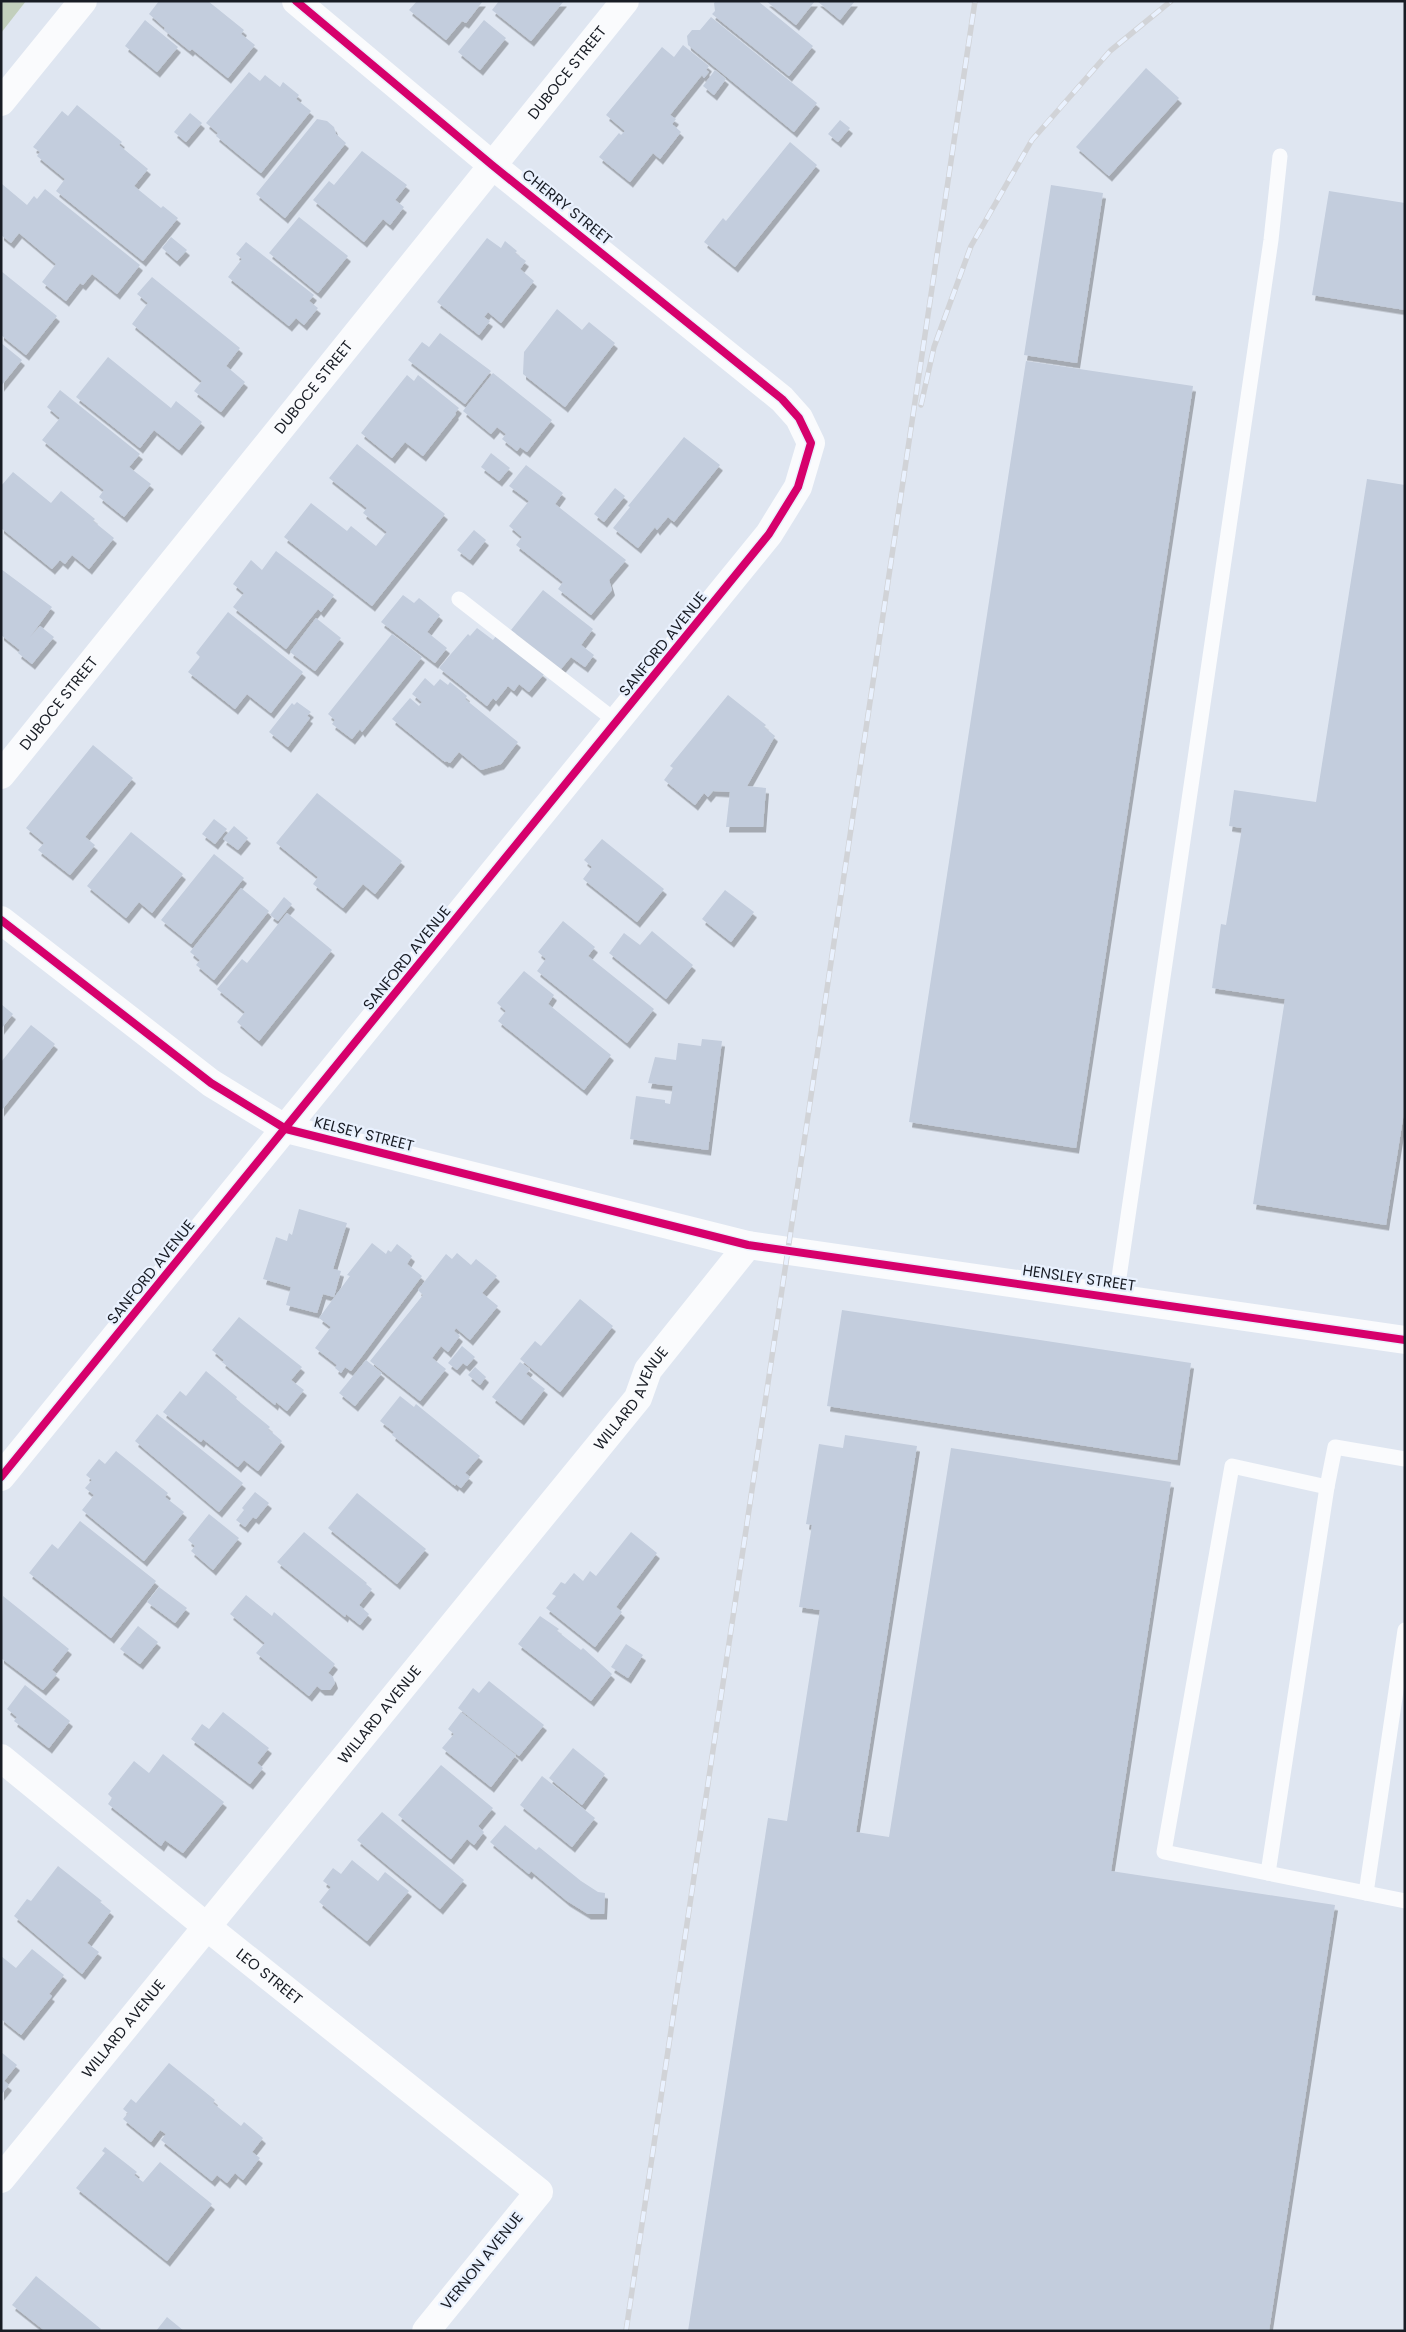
<svg xmlns="http://www.w3.org/2000/svg" width="1406" height="2332" font-family="Poppins,sans-serif">
<style>
.green{fill:#c2cfbc}
.building{fill:#c3cddd;filter:url(#shadow)}
.lines{fill:none;stroke-linecap:round;stroke-linejoin:round}
.service{stroke:#fafbfd;stroke-width:15}
.minor{stroke:#fafbfd;stroke-width:28}
.rail-casing{stroke:#d1d3d7;stroke-width:5.5}
.rail{stroke:#e9f1fe;stroke-width:4;stroke-dasharray:11;stroke-linecap:butt}
.cycleway-casing{stroke:#e9f1fe;stroke-width:11}
.cycleway{stroke:#d6006c;stroke-width:8}
.labels{text-anchor:middle;stroke-width:4.5;stroke-linejoin:round;paint-order:stroke}
.street-label{font-size:15px;fill:#181c24;stroke:#e9f1fe}
</style>
<defs>
<filter id="shadow"><feDropShadow dx="3" dy="5.5" stdDeviation="0" flood-color="#0004"/></filter>
</defs>
<rect width="100%" height="100%" fill="#dfe6f1"/>
<!-- green -->
<path class="green" d="M1 1H26L1 33Z"/>
<!-- building -->
<g class="building">
<path d="M159 1H208L244 30 241 34 255 45 228 78 192 49 190 51 164 30 165 28 149 14Z"/>
<path d="M417 1H483L466 23 462 21 446 40 409 10Z"/>
<path d="M499 1H564L531 41 492 10Z"/>
<path d="M716 1H758L813 46 789 76 712 14 715 11 714 3Z"/>
<path d="M766 1H815L796 25Z"/>
<path d="M817 1H855L840 20Z"/>
<path d="M711 17 817 103 794 132 688 45 687 36 692 30H700Z"/>
<path d="M145 20 178 47 157 72 125 46Z"/>
<path d="M484 20 506 38 480 70 458 52Z"/>
<path d="M683 45 709 66 706 70 709 72 704 78 702 75 670 115 676 119 672 124 681 132 660 159 653 153 630 182 599 157 619 133 621 135 625 131 606 115 662 47 674 57Z"/>
<path d="M1146 68 1179 98 1109 176 1076 147Z"/>
<path d="M715 70 726 79 714 95 703 86Z"/>
<path d="M249 72 260 81 265 75 280 87 283 82 299 95 296 99 311 111 261 173 216 136 218 133 206 123Z"/>
<path d="M77 105 122 142 119 145 148 169 134 186 161 208 163 206 178 218 143 261 56 191 65 179 37 156 40 152 33 147 62 111 68 116Z"/>
<path d="M190 113 202 123 186 142 174 132Z"/>
<path d="M317 119 327 121 334 127 336 134 346 143 285 218 256 194Z"/>
<path d="M840 120 850 128 838 142 828 134Z"/>
<path d="M790 142 817 165 735 267 704 242 723 218 726 221Z"/>
<path d="M362 151 407 185 395 200 404 207 390 225 383 219 364 242 313 200 329 181 334 185Z"/>
<path d="M2 184 27 205 34 196 37 199 45 189 140 265 117 294 92 274 83 285 80 283 66 301 42 282 56 264 19 233 11 243 1 235Z"/>
<path d="M1051 185 1103 193 1077 363 1024 355Z"/>
<path d="M1329 191 1405 203V310L1312 295Z"/>
<path d="M299 217 348 256 318 293 269 253Z"/>
<path d="M171 237 187 250 177 261 162 248Z"/>
<path d="M487 238 501 248 505 241 517 251 515 253 526 261 520 269 534 281 501 323 488 312 484 317 490 321 479 335 437 302Z"/>
<path d="M246 242 314 295 309 301 318 308 304 325 296 318 289 326 228 277 242 259 236 254Z"/>
<path d="M1 271 57 316 26 355 1 335Z"/>
<path d="M152 277 240 348 226 366 245 382 221 412 194 391 202 381 132 324 148 303 137 294Z"/>
<path d="M557 309 582 330 589 322 615 343 565 407 523 374 524 352Z"/>
<path d="M440 333 491 371 465 404 408 360 422 342 429 347Z"/>
<path d="M1 343 22 360 1 386Z"/>
<path d="M108 357 171 408 176 401 202 422 179 450 154 430 140 448 76 397Z"/>
<path d="M1026 361 1193 386 1076 1148 909 1122Z"/>
<path d="M493 373 552 420 527 452 520 447 517 451 502 439 506 434 497 427 491 434 463 411Z"/>
<path d="M407 375 414 381 418 375 459 408 455 413 456 414 423 456 405 442 392 458 361 433Z"/>
<path d="M60 390 140 454 129 467 151 484 124 517 99 497 104 490 42 440 60 418 47 407Z"/>
<path d="M684 437 720 465 674 522 668 517 657 530 655 527 638 548 613 528 630 507 628 506Z"/>
<path d="M357 444 445 514 372 606 284 537 311 503 347 531 351 526 376 546 387 532 363 513 367 508 329 478Z"/>
<path d="M491 453 510 468 499 481 481 467Z"/>
<path d="M526 465 563 493 555 504 626 560 609 580 612 590 591 615 558 589 563 582 516 545 522 537 509 526 529 501 509 486Z"/>
<path d="M13 472 51 503 61 491 95 519 93 521 114 538 89 569 72 555 65 564 60 560 52 569 1 528V486Z"/>
<path d="M1367 479 1405 485V1106L1386 1225 1253 1204 1285 999 1212 988 1221 924 1226 925 1242 828 1229 826 1234 790 1316 802Z"/>
<path d="M615 488 625 496 604 522 594 514Z"/>
<path d="M474 530 486 540 470 560 457 550Z"/>
<path d="M276 551 334 595 321 612 318 609 286 649 233 607 244 593 233 584 251 560 262 570Z"/>
<path d="M1 569 52 607 30 637 40 626 54 637 32 664 18 653 20 650 1 635Z"/>
<path d="M543 590 593 629 581 645 594 655 585 667 571 657 561 669 511 630Z"/>
<path d="M403 595 414 603 419 598 440 615 427 632 447 648 435 663 381 622Z"/>
<path d="M228 612 303 672 271 713 247 694 235 709 188 672 200 657 196 653Z"/>
<path d="M316 618 341 638 315 671 290 652Z"/>
<path d="M477 628 493 640 496 636 544 674 529 692 519 684 514 691 508 686 496 701 493 698 487 706 439 668 468 634 470 636Z"/>
<path d="M392 634 422 657 362 732 360 729 352 739 332 724 335 720 328 714Z"/>
<path d="M425 678 434 686 440 679 448 685 450 682 467 696 465 699 518 742 501 764 481 770 459 752 450 763 446 761 445 762 392 719 410 698 419 706 422 702 412 694Z"/>
<path d="M728 695 766 725 764 727 775 736 747 786 766 788 763 827H726L730 792 713 791 708 797 704 793 695 805 664 780 673 768 670 766Z"/>
<path d="M297 702 311 712 307 716 310 718 288 747 269 732 292 703 294 705Z"/>
<path d="M93 745 133 778 85 837 95 845 70 875 38 850 44 843 26 828Z"/>
<path d="M317 793 402 861 375 894 363 884 343 908 313 884 318 877 276 843Z"/>
<path d="M214 819 227 829 215 844 202 834Z"/>
<path d="M234 826 248 838 238 850 223 839Z"/>
<path d="M131 832 183 874 152 913 139 902 126 918 87 886Z"/>
<path d="M602 839 664 889 637 922 583 879 592 867 584 860Z"/>
<path d="M214 854 244 878 191 944 161 920Z"/>
<path d="M241 888 269 911 214 980 196 965 200 960 190 952Z"/>
<path d="M725 890 754 912 731 942 702 919Z"/>
<path d="M284 897 292 904 278 921 270 915Z"/>
<path d="M287 913 332 950 259 1041 237 1022 245 1012 217 989 242 959 247 963Z"/>
<path d="M563 921 595 947 588 956 654 1009 627 1043 537 971 546 959 538 952Z"/>
<path d="M652 931 693 965 666 999 609 953 624 933 640 945Z"/>
<path d="M524 971 554 995 548 1004 611 1055 584 1090 498 1021 506 1011 497 1003Z"/>
<path d="M1 1004 13 1014 1 1029Z"/>
<path d="M31 1025 55 1044 1 1111V1062Z"/>
<path d="M702 1039 722 1041 708 1150 630 1139 636 1096 665 1100V1103L670 1104 673 1086 648 1083 655 1057 676 1060 678 1043 701 1046Z"/>
<path d="M299 1209 347 1223 333 1269 341 1271 334 1297 323 1294 317 1313 286 1305 291 1287 263 1279 276 1237 287 1241 289 1233 292 1235Z"/>
<path d="M372 1243 386 1254 388 1250 391 1252 397 1244 412 1256 407 1264 422 1276 351 1371 345 1367 341 1373 335 1368 337 1365 315 1348 331 1327 319 1318 350 1276 347 1275Z"/>
<path d="M457 1253 471 1265 476 1259 497 1276 482 1293 498 1306 470 1340 456 1328 454 1331 460 1336 448 1352 441 1346 432 1358 446 1369 420 1401 370 1361 423 1295 418 1290 446 1254 452 1259Z"/>
<path d="M580 1299 613 1326 560 1392 520 1359 535 1341 541 1346Z"/>
<path d="M842 1310 1191 1363 1177 1460 827 1406Z"/>
<path d="M239 1317 302 1367 291 1380 304 1390 287 1411 276 1402 275 1405 222 1362 224 1360 212 1350Z"/>
<path d="M462 1346 475 1357 467 1366 463 1363 457 1370 448 1363Z"/>
<path d="M366 1360 382 1373 355 1406 339 1393Z"/>
<path d="M520 1362 530 1369 526 1374 545 1389 521 1420 492 1397Z"/>
<path d="M475 1367 486 1377 480 1385 468 1375Z"/>
<path d="M206 1371 237 1397 236 1399 270 1427 268 1429 282 1441 258 1471 244 1460 238 1467 203 1439 201 1442 163 1412 180 1391 186 1396Z"/>
<path d="M400 1396 414 1407 416 1404 480 1456 465 1473 470 1477 461 1488 456 1484 455 1486 392 1435 394 1432 380 1421Z"/>
<path d="M157 1414 243 1483 219 1512 135 1441Z"/>
<path d="M845 1435 917 1446 856 1832 889 1837 951 1448 1171 1482 1111 1871 1335 1905 1269 2331H688L768 1818 787 1821 820 1610 799 1607 812 1525 806 1524 819 1444 843 1448Z"/>
<path d="M116 1451 168 1493 165 1497 184 1512 144 1561 82 1510 94 1495 85 1488 92 1480 86 1475 99 1459 105 1464Z"/>
<path d="M255 1492 269 1503 256 1519 253 1517 245 1527 236 1520 244 1510 242 1508Z"/>
<path d="M357 1493 426 1549 397 1584 328 1528Z"/>
<path d="M209 1514 239 1538 213 1570 191 1551 195 1546 188 1540Z"/>
<path d="M80 1521 156 1581 111 1638 29 1573 52 1544 58 1549Z"/>
<path d="M304 1532 367 1583 366 1584 372 1589 359 1605 369 1614 360 1625 346 1614 345 1617 277 1562Z"/>
<path d="M631 1532 657 1553 616 1607 622 1612 595 1647 546 1608 556 1596 552 1594 561 1582 565 1584 574 1573 583 1581 590 1571 596 1576Z"/>
<path d="M159 1587 187 1608 175 1623 147 1602Z"/>
<path d="M246 1595 272 1616 274 1612 335 1664 328 1673 333 1677 335 1683 330 1690H322L317 1686 309 1696 256 1653 265 1643 230 1614Z"/>
<path d="M3 1596 69 1649 52 1670 57 1674 43 1690 1 1658Z"/>
<path d="M540 1616 559 1629 557 1631 581 1650 583 1648 612 1674 591 1701 518 1644Z"/>
<path d="M138 1626 158 1642 140 1664 120 1649Z"/>
<path d="M626 1644 643 1655 628 1678 611 1667Z"/>
<path d="M489 1681 544 1725 519 1756 458 1708 473 1688 479 1693Z"/>
<path d="M25 1685 70 1721 49 1748 14 1721 17 1717 7 1709Z"/>
<path d="M223 1712 269 1748 257 1763 263 1768 250 1784 191 1739 202 1724 209 1729Z"/>
<path d="M461 1712 516 1755 491 1787 442 1748 454 1734 448 1729Z"/>
<path d="M573 1748 605 1774 582 1805 549 1778Z"/>
<path d="M163 1754 224 1802 183 1853 165 1840 161 1846 108 1804 112 1798 108 1794 134 1761 149 1773Z"/>
<path d="M441 1765 493 1808 478 1826 484 1832 474 1845 467 1839 451 1859 398 1815Z"/>
<path d="M542 1776 595 1818 572 1847 520 1805Z"/>
<path d="M382 1812 464 1880 440 1909 357 1840Z"/>
<path d="M505 1825 536 1850 539 1847 581 1881 598 1892 605 1893 604 1914H588L567 1901 531 1871 529 1874 490 1842Z"/>
<path d="M352 1860 378 1881 385 1872 409 1891 367 1941 319 1902 331 1887 323 1881 333 1868 341 1874Z"/>
<path d="M58 1866 102 1901 100 1902 111 1911 87 1943 99 1952 82 1974 14 1916 27 1899 31 1901Z"/>
<path d="M32 1949 64 1975 49 1994 52 1996 21 2035 1 2019V1956L16 1968Z"/>
<path d="M1 2052 17 2065 4 2081 9 2085 1 2095Z"/>
<path d="M169 2063 215 2100 213 2103 241 2126 244 2122 263 2138 252 2152 260 2158 243 2180 235 2173 227 2183 217 2175 212 2181 161 2140 166 2134 160 2130 151 2142 123 2119 128 2113 123 2109 131 2099 136 2103Z"/>
<path d="M105 2147 137 2172 134 2175 143 2182 160 2162 212 2204 167 2261 76 2188 105 2153 102 2151Z"/>
<path d="M36 2276 101 2329 99 2331H45L12 2305Z"/>
<path d="M167 2317 184 2331H156Z"/>
</g>
<g class="lines">
<!-- service -->
<g class="service">
<path d="M459 599 617 722"/>
<path d="M1116 1298 1271 240 1280 156"/>
<path d="M1405 1459 1335 1447 1327 1487 1232 1466 1164 1852 1405 1901"/>
<path d="M1268 1873 1327 1487"/>
<path d="M1366 1893 1405 1630"/>
</g>
<!-- minor -->
<g class="minor">
<path d="M1 102 83 1"/>
<path id="s1" d="M1 775 625 1"/>
<path d="M1 920 211 1083 286 1129 748 1245 1405 1340"/>
<path d="M1 1477 769 534 798 487 811 443 799 418 782 399 492 165 296 1"/>
<path id="s2" d="M1 1758 207 1927 539 2192 426 2331"/>
<path id="s3" d="M1 2179 638 1398 648 1370 748 1245"/>
</g>
<defs>
<g id="rail">
<path d="M921 405 934 347 971 246 1032 140 1110 51 1171 1"/>
<path d="M626 2331 975 1"/>
</g>
</defs>
<!-- rail casing -->
<use href="#rail" class="rail-casing"/>
<!-- rail -->
<use href="#rail" class="rail"/>
<defs>
<g id="cycleway">
<path d="M1 920 211 1083 286 1129 748 1245 1405 1340"/>
<path d="M1 1477 769 534 798 487 811 443 799 418 782 399 492 165 296 1"/>
</g>
</defs>
<!-- cycleway casing -->
<use href="#cycleway" class="cycleway-casing"/>
<!-- cycleway -->
<use href="#cycleway" class="cycleway"/>
</g>
<g class="labels">
<!-- street labels -->
<g class="street-label">
<text dy="5" stroke="none"><textPath href="#s1" startOffset="902">DUBOCE STREET</textPath></text>
<text transform="translate(567 207) rotate(39)" y="5">CHERRY STREET</text>
<text dy="5" stroke="none"><textPath href="#s1" startOffset="498">DUBOCE STREET</textPath></text>
<text transform="translate(663 644) rotate(-51)" y="5">SANFORD AVENUE</text>
<text dy="5" stroke="none"><textPath href="#s1" startOffset="92">DUBOCE STREET</textPath></text>
<text transform="translate(407 958) rotate(-51)" y="5">SANFORD AVENUE</text>
<text transform="translate(364 1134) rotate(14)" y="5">KELSEY STREET</text>
<text transform="translate(151 1272) rotate(-51)" y="5">SANFORD AVENUE</text>
<text transform="translate(1079 1278) rotate(8)" y="5">HENSLEY STREET</text>
<text dy="5" stroke="none"><textPath href="#s3" startOffset="1004">WILLARD AVENUE</textPath></text>
<text dy="5" stroke="none"><textPath href="#s3" startOffset="599">WILLARD AVENUE</textPath></text>
<text dy="5" stroke="none"><textPath href="#s2" startOffset="346">LEO STREET</textPath></text>
<text dy="5" stroke="none"><textPath href="#s3" startOffset="194">WILLARD AVENUE</textPath></text>
<text transform="translate(482 2261) rotate(-51)" y="5">VERNON AVENUE</text>
</g>
</g>
<!-- border -->
<rect width="1406" height="2332" fill="none" stroke="#181c24" stroke-width="5"/>
</svg>
